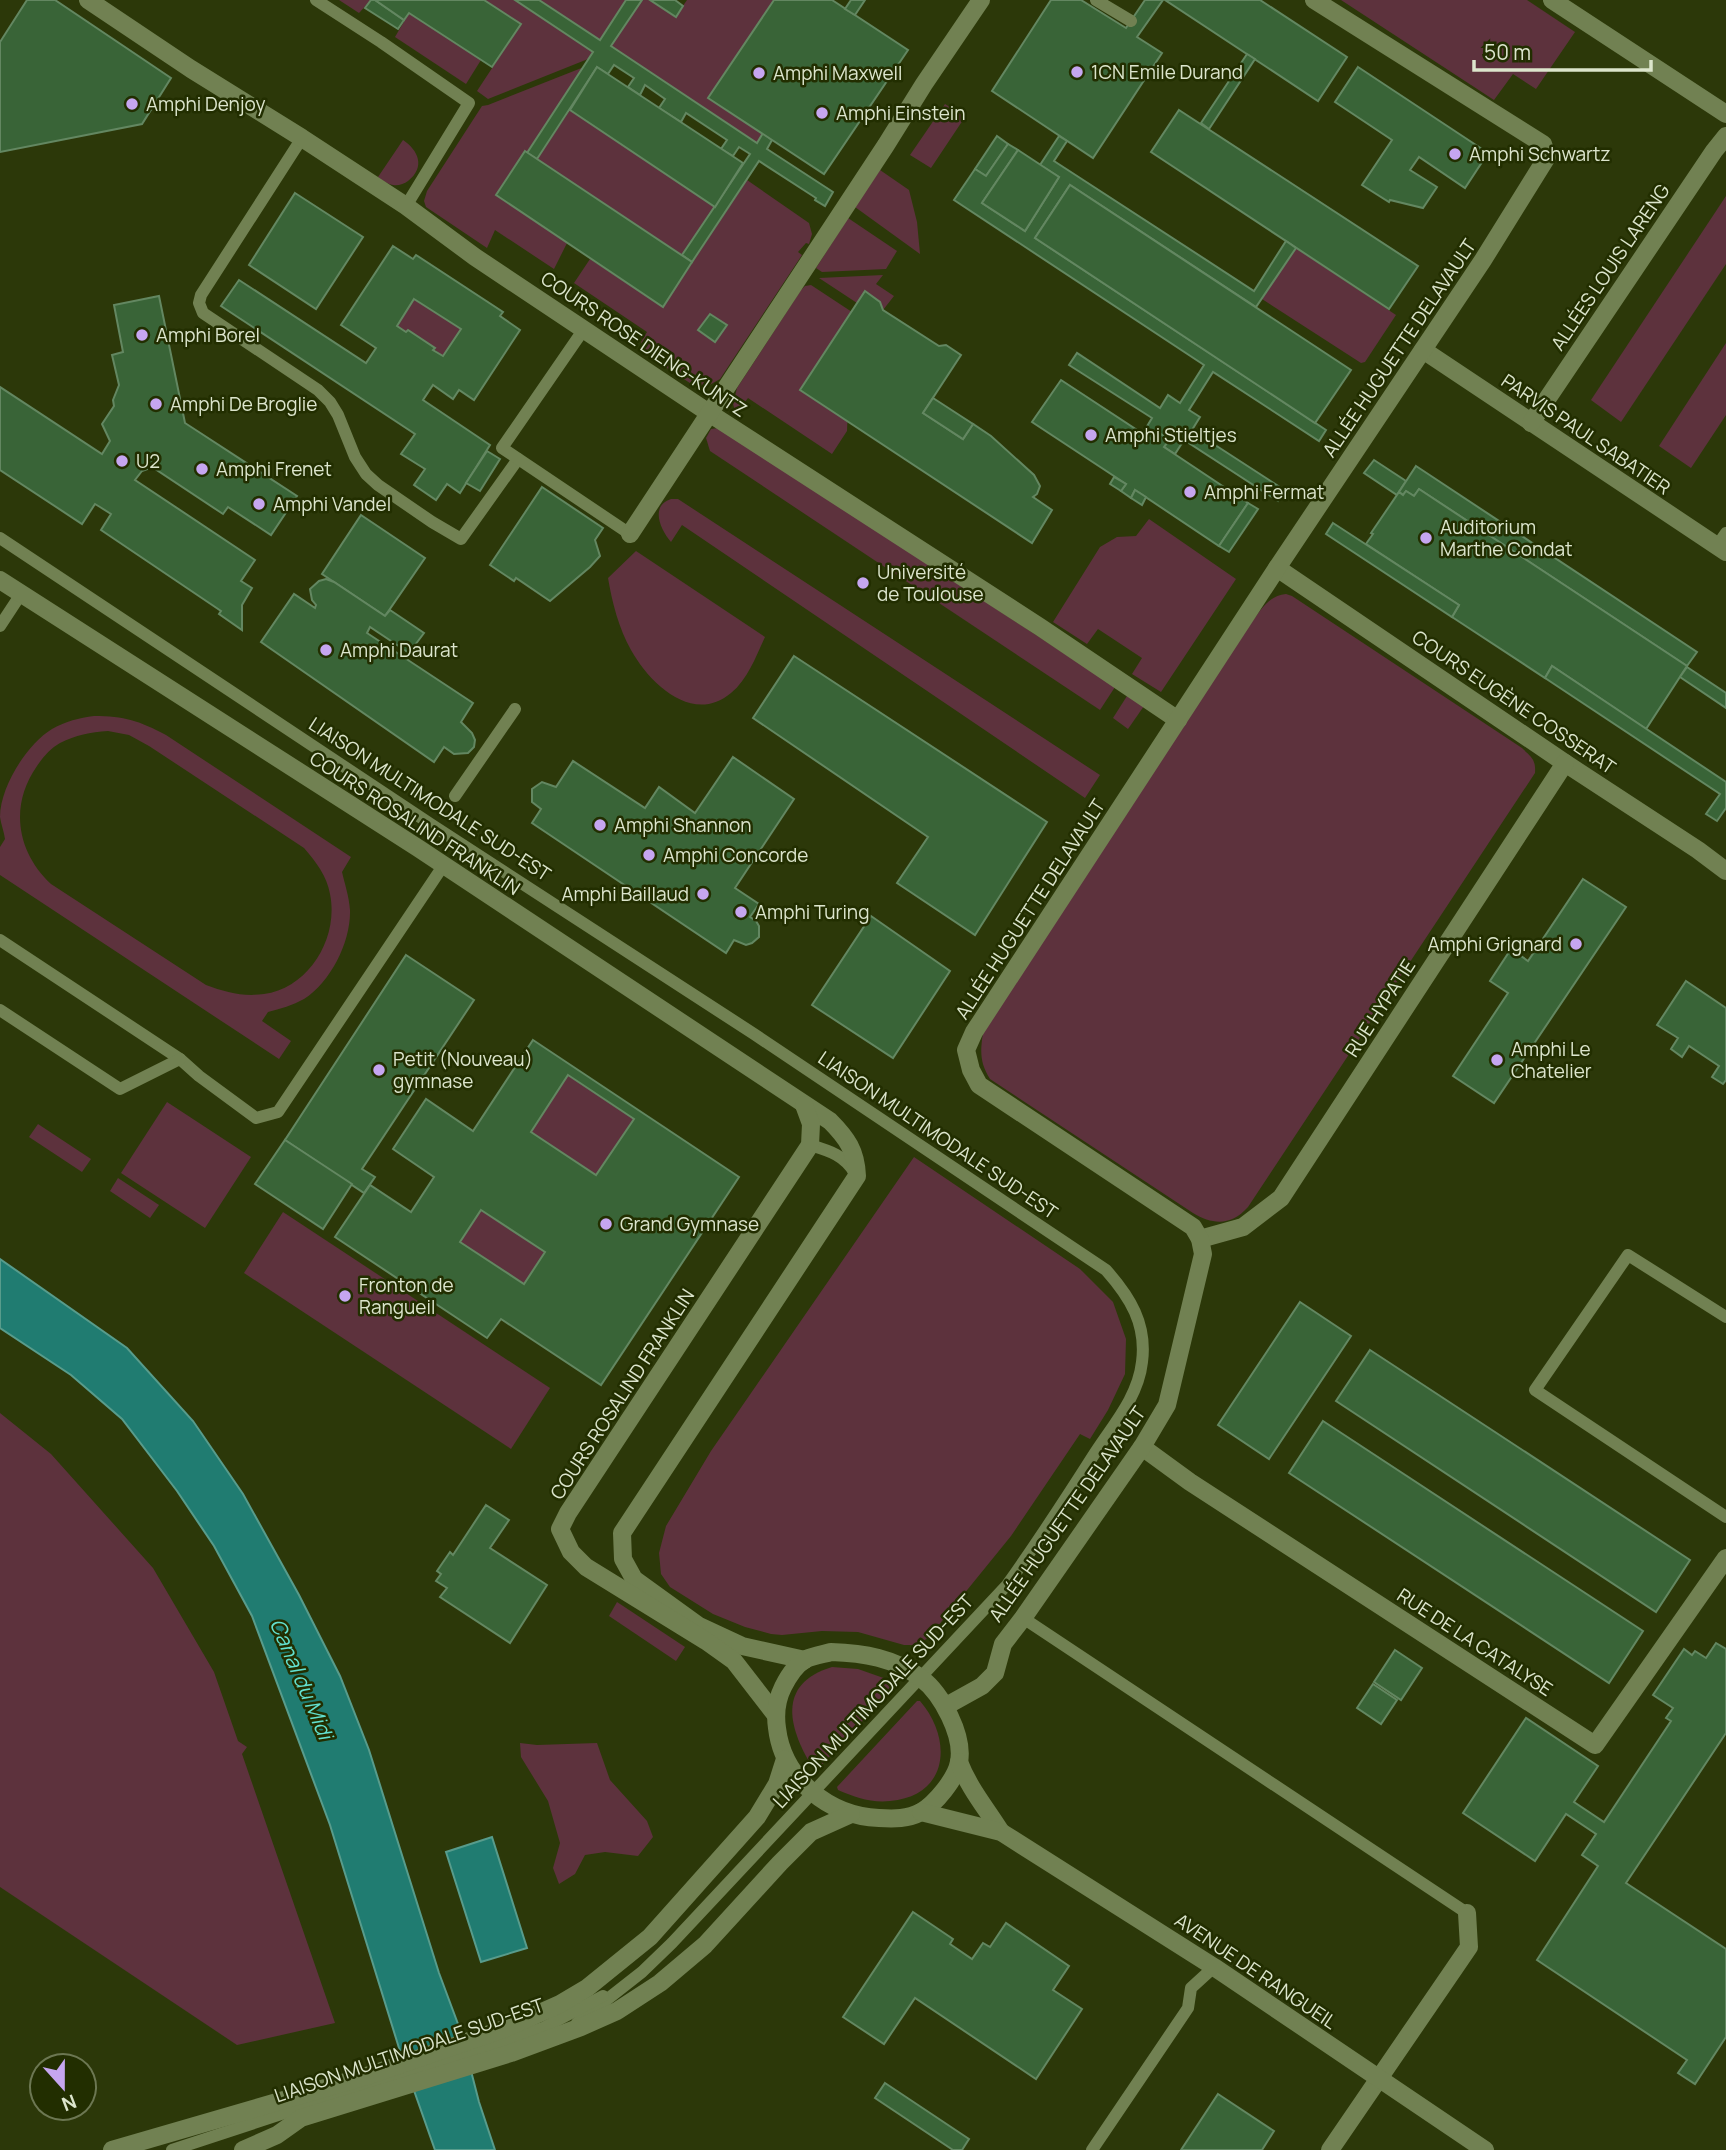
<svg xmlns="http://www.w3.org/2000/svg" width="1726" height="2150" font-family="Manrope,sans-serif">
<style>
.green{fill:#5d323d;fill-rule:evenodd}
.water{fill:#207c71;stroke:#589c8c;stroke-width:2}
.building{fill:#396437;stroke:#638761;stroke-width:2;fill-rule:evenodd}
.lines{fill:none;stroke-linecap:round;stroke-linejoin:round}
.service{stroke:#718152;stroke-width:12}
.minor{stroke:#718152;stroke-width:18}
.tertiary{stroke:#718152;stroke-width:18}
.poi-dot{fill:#c6a6f0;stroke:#222e00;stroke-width:2.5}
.labels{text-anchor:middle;stroke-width:5;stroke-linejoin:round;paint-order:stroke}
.poi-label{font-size:19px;fill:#dce5cc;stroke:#222e00;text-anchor:start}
.street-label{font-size:19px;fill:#dce5cc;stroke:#222e00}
.water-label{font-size:21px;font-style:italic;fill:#62e0cf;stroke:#222e00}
</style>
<rect width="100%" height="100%" fill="#2c3809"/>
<!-- green -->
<g class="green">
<path d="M339 0H371L359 13Z"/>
<path d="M484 0H515L593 52 588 59 488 99 477 91 521 24Z"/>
<path d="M539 0H626L600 40Z"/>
<path d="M642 0H650L676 16 687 0H774L709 98 763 133 757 143 611 46Z"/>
<path d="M1341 0H1527L1575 32 1536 89 1513 74 1494 100Z"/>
<path d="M409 13 481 60 466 84 395 37Z"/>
<path d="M584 67 527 153 525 152 496 195 567 243 554 269 495 230 487 248 426 207 424 201 427 191 482 106 488 105Z"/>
<path d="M945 104 965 117 931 168 910 155Z"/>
<path d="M570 110 715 207 682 255 537 159Z"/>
<path d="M403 140C418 150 426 167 408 181 404 184 398 186 393 185 387 184 382 180 378 177Z"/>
<path d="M880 170 909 190 917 222 920 254 855 207Z"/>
<path d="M747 180 809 223 812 234 809 244 806 243 798 252 802 255 720 379 706 387H696L644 353 641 342 647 332 574 283 590 259 663 307ZM710 314 727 325 715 342 698 330Z"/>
<path d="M1726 196V264L1621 422 1591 400Z"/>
<path d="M848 218 897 251 886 269 822 272 816 268Z"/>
<path d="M1296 248 1396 315 1365 362 1361 363 1262 299Z"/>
<path d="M883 275 876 284 894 296 883 310 880 302 865 292 857 303 819 278Z"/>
<path d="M811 285 852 312 847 431 832 454 748 398 736 414 733 404 737 388 801 290 805 286Z"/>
<path d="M414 299 461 329 443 356 408 330 406 332 397 326Z"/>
<path d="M1726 343V415L1691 468 1659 446Z"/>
<path d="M718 428 723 429 1115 687 1100 710 710 451 706 438 711 429Z"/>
<path d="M671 499H678L1100 775 1085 798 682 525 671 542C660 529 650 506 671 499Z"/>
<path d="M1149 519 1236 579 1161 692 1132 674 1142 658 1098 629 1087 644 1053 622 1100 547 1117 537 1136 536Z"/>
<path d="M636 551 765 637C756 656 748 679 731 693 693 725 650 684 631 650 619 629 612 602 608 578Z"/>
<path d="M1286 594 1292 596 1522 748C1531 757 1536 759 1535 773L1248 1207C1231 1226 1213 1225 1193 1213L990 1079C980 1063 980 1052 983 1033L1249 626C1259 613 1268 595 1286 594Z"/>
<path d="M1127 696 1144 706 1128 729 1113 718Z"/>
<path d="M94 716C124 716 140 721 166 735L351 857 342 872C345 885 349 896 350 910 351 941 331 982 304 999 293 1005 280 1009 268 1012L262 1021 291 1041 279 1059 0 875V847L5 839C4 832 1 824 0 817 0 787 27 744 52 729 66 721 79 718 94 716ZM108 731 129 735 149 746 304 848C316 862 327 876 330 894 339 938 309 988 264 994 243 997 225 992 206 985L51 884C17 852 9 806 37 766 43 757 51 748 60 743 76 735 90 732 108 731Z"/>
<path d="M568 1075 634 1119 596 1175 531 1132Z"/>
<path d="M167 1102 251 1157 205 1228 121 1173Z"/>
<path d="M38 1124 91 1159 82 1172 29 1137Z"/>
<path d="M914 1157 1080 1269 1113 1302 1126 1339 1125 1374 1108 1410 1090 1439 1080 1434 1011 1536 929 1637 918 1645H904L858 1632 822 1631 782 1635 771 1634 745 1627 713 1614 670 1587 661 1574 659 1553 666 1526 711 1451Z"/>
<path d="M118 1178 159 1205 150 1218 110 1191Z"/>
<path d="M481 1210 545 1252 524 1284 460 1242Z"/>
<path d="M283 1212 550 1388 511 1449 244 1273Z"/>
<path d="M0 1413 51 1454 153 1568 214 1672 238 1741 247 1747 242 1754 335 2023 237 2045 0 1887Z"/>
<path d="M617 1602 685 1647 676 1661 609 1616Z"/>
<path d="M832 1667 858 1669 895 1682 896 1685 817 1770H814C789 1730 775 1684 832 1667Z"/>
<path d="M917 1701H920C953 1739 949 1796 890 1801 871 1803 854 1797 838 1790L837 1787Z"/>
<path d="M520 1743 537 1745 597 1743 610 1780 647 1821 653 1837 638 1856 605 1852 585 1855 575 1874 559 1884 553 1868 560 1843 548 1801 521 1757Z"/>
</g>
<!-- water -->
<g class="water">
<path d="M0 1259 127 1348 193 1421 243 1494 299 1595 340 1676 369 1750 439 1973 461 2032 479 2102 495 2150H435L399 2048 330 1825 252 1616 214 1546 177 1491 122 1419 71 1375 0 1328Z"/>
<path d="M492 1837 527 1948 481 1962 446 1852Z"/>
</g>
<!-- building -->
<g class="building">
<path d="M27 0H55L171 78 142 124 0 152V42Z"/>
<path d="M371 0H375L404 20 398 29 365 8Z"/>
<path d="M375 0H484L521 24 492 67 409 13 404 20Z"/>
<path d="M515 0H539L600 40 626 0H642L611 46 757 143 763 133 772 140 767 149 833 192 825 206 815 200 816 198 759 161 692 262 682 255 750 154 739 147 733 156 721 149 727 140 686 113 681 122 659 108 665 99 645 85 640 95 628 87 634 78 614 65 608 74 597 67 537 159 527 153 593 52Z"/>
<path d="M650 0H675L683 6 676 17Z"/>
<path d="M774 0H832L908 50 824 174 708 98Z"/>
<path d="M851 0H865L855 15 845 9Z"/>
<path d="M1051 0H1081L1126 28 1145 0H1163L1137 37 1162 53 1093 158 992 91Z"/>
<path d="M1165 0H1260L1347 57 1318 101Z"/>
<path d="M1247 54 1255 59 1209 129 1201 123Z"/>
<path d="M597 67 743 163 715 207 570 110Z"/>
<path d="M1358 67 1488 153 1465 188 1419 157 1410 170 1437 187 1423 208 1390 200 1389 202 1362 185 1392 140 1335 102Z"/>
<path d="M1179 110 1418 266 1389 309 1151 152Z"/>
<path d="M997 136 1008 144 986 176 975 169Z"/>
<path d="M1059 136 1067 141 1054 161 1254 291 1286 241 1296 248 1256 307 1070 185 1035 238 1326 430 1319 441 1213 372 1189 410 1200 417 1192 430 1286 491 1278 501 1184 440 1175 454 1164 447 1169 440 1159 433 1154 441 1143 433 1152 418 1069 365 1077 353 1160 408 1168 395 1180 403 1204 365 954 200 975 169 986 176 1008 144 1018 150 982 203 1025 231 1059 177 1040 165Z"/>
<path d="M1018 150 1059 177 1025 231 982 203Z"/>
<path d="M525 151 692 262 663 307 496 195Z"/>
<path d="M1070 185 1351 370 1315 423 1035 238Z"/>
<path d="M295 193 363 237 316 309 249 265Z"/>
<path d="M393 246 413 259 416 255 503 312 500 316 520 330 474 400 459 390 453 399 433 385 423 400 490 445 460 493 447 484 436 500 414 485 425 469 401 454 415 434 221 306 239 280 366 363 376 348 341 325ZM414 299 461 329 443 356 433 350 435 348 408 330 406 332 397 326Z"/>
<path d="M865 291 880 302 883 310 939 346 946 345 961 355 923 413 963 439 973 424 991 436 1034 475 1040 486 1037 494 1033 497 1052 510 1032 543 800 390Z"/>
<path d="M159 296 185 423 297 496 271 535 228 507 223 514 155 469 150 468 142 471 135 480 255 560 241 581 252 588 242 605V630L219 614 221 611 101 530 111 514 100 507 95 504 82 524 0 470V387L102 454 110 441 102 424 114 406 113 400 119 385 112 355 123 352 114 305Z"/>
<path d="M710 314 727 325 715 342 698 330Z"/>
<path d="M1061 380 1154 441 1159 433 1169 440 1164 447 1248 503 1219 546 1135 490 1131 498 1121 491 1126 484 1032 422Z"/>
<path d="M933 398 973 424 963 439 923 413Z"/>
<path d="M487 451 500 459 480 491 466 483Z"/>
<path d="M1374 460 1406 481 1397 495 1364 473Z"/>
<path d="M1416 466 1697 652 1687 666 1419 489 1414 496 1406 491 1403 495 1399 492Z"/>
<path d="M1114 477 1126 484 1121 491 1110 484Z"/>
<path d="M542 487 603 528 595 540 600 556 590 567 550 601 516 578 514 581 490 565Z"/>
<path d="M1419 489 1687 666 1646 729 1552 666 1545 678 1452 617 1459 605 1366 544 1373 534 1371 533 1399 492 1403 495 1406 491 1414 496Z"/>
<path d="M1135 490 1146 497 1142 505 1131 498Z"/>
<path d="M1248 503 1258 509 1229 552 1219 546Z"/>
<path d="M361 515 425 558 385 616 322 574Z"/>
<path d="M1333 523 1459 605 1452 617 1326 534Z"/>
<path d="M326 579 334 582 385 616 390 610 424 633 409 653 370 627 367 633 473 703 461 722 472 733 475 740 474 747 468 753 454 754 444 747 434 762 261 642 294 594 315 608 316 605 312 600 310 589 319 581Z"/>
<path d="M794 656 1047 822 975 935 897 883 928 837 753 718Z"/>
<path d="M1552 666 1726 782V808L1717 821 1706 814 1720 794 1545 678Z"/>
<path d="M1687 667 1726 693V708L1680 677Z"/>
<path d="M733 757 794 799 735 888 759 904 750 917 756 921 759 926V937L752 943 746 945 734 940 726 953 532 823 541 809 532 802V789L542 782 556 787 573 761 645 808 659 787 695 813Z"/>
<path d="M1583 879 1626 907 1494 1103 1453 1076 1508 993 1490 981 1511 949 1528 961Z"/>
<path d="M871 916 950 971 893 1058 812 1005Z"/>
<path d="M406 955 474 1000 362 1169 375 1177 364 1193 285 1140Z"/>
<path d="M1686 981 1726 1008V1080L1723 1084 1712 1077 1719 1066 1689 1046 1682 1057 1671 1049 1678 1038 1657 1025Z"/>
<path d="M533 1040 739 1177 601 1385 501 1319 487 1338 335 1237 370 1185 411 1212 434 1177 393 1149 426 1099 473 1131ZM568 1075 634 1119 596 1175 531 1132ZM481 1210 545 1252 524 1284 460 1242Z"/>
<path d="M285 1140 352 1184 323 1229 255 1184Z"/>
<path d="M1300 1302 1351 1336 1269 1459 1218 1425Z"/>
<path d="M1370 1350 1690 1560 1656 1612 1336 1401Z"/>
<path d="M1323 1421 1643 1631 1609 1683 1289 1473Z"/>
<path d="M486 1505 509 1520 490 1548 547 1585 510 1643 440 1597 447 1588 436 1581 441 1574 437 1571 450 1552 453 1555Z"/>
<path d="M1716 1643 1726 1649V1733L1626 1883 1726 1949V2037L1695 2084 1678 2073 1687 2060 1537 1960 1598 1866 1582 1855 1596 1834 1566 1814 1535 1861 1463 1813 1526 1718 1598 1766 1574 1802 1604 1822 1671 1721 1666 1718 1673 1708 1653 1695 1684 1649 1692 1655 1695 1651 1706 1658Z"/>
<path d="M1395 1650 1422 1668 1401 1700 1374 1682Z"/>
<path d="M1373 1684 1397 1700 1381 1724 1357 1708Z"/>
<path d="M913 1912 953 1939 950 1944 972 1959 983 1943 990 1947 1006 1923 1069 1966 1053 1990 1082 2009 1036 2079 915 1998 884 2044 843 2017Z"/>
<path d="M885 2083 969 2139 962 2150H953L875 2098Z"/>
<path d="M1218 2094 1274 2131 1262 2150H1181Z"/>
</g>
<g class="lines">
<!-- service -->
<g class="service">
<path d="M316 0 381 42 469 103 406 206"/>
<path d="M1096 0 1131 21"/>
<path d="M302 138 201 295 199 303 203 313 318 390 330 402 338 415 355 457 366 474 378 485 432 522 461 539 518 459"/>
<path d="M584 329 502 448 630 534"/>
<path d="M0 538 432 825 754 1034 1106 1270C1130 1297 1147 1324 1142 1362 1138 1398 1112 1426 1093 1456 1065 1500 1037 1543 1007 1585L672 1943 642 1972 577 2023"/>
<path d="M1717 546 1726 533"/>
<path d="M0 626 21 594"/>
<path d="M455 796 515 709"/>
<path d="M0 940 180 1059 199 1076 256 1118 278 1112 443 866"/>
<path d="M0 1010 120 1089 180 1059"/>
<path d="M810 1145C830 1151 844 1155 855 1173"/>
<path d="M1726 1317 1628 1255 1535 1390 1726 1517"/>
<path d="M1023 1618 1467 1913"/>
<path d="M172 2150 543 2028 603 1996"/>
<path d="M1092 2150 1188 2008 1191 1988 1214 1967"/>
</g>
<!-- minor -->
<g class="minor">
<path d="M88 0 191 69 302 138 406 206 475 257 709 413 1040 627 1178 720"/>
<path d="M1552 0 1726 114"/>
<path d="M1423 350 1726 552"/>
<path d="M1531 423 1714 151 1726 136"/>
<path d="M630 534 886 145 924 84 981 0"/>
<path d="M1277 568 1565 763 1698 850 1726 871"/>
<path d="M0 580 418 848 830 1121C847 1138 856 1151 857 1176L622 1533 623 1559 634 1579 699 1626 742 1646 805 1660"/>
<path d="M1200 1239 1243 1227 1281 1198 1565 763"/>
<path d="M1142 1447 1190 1482 1595 1745 1726 1558"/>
<path d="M946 1706 982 1686 995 1673 1003 1644 1023 1618 1142 1447 1167 1405 1203 1254 1200 1239 1193 1227 979 1085 971 1070 966 1050 974 1032 1277 568 1483 260 1547 157 1543 144 1314 0"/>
<path d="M775 1714 734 1661 706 1641 586 1567 571 1552 560 1529 568 1513 810 1145 811 1124 804 1105"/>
<path d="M1330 2150 1469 1947 1467 1913"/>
</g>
<!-- tertiary -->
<g class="tertiary">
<path d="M831 1652C864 1653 894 1658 921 1678 942 1694 964 1736 959 1762 956 1779 935 1804 921 1812 908 1819 894 1819 879 1818 829 1816 783 1779 777 1728 775 1714 776 1701 783 1687 788 1677 795 1665 806 1659 813 1656 824 1654 831 1652Z"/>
<path d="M959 1762C969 1788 986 1808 1001 1832"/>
<path d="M921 1812 1001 1832 1214 1967 1485 2150"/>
<path d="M112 2150 370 2075 504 2029 560 2004 587 1988 650 1937 757 1817 777 1784 785 1759"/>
<path d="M243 2150 277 2135 301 2118 511 2053 581 2027 617 2011 660 1983 705 1945 780 1863 811 1832 851 1814"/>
</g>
</g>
<!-- markers -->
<g class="poi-dot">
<circle cx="1077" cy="72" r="7"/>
<circle cx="759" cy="73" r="7"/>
<circle cx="132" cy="104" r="7"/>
<circle cx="822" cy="113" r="7"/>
<circle cx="1455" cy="154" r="7"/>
<circle cx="142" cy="335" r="7"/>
<circle cx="156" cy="404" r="7"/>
<circle cx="1091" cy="435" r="7"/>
<circle cx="122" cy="461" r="7"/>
<circle cx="202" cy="469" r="7"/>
<circle cx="1190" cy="492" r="7"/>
<circle cx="259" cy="504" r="7"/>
<circle cx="1426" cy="538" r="7"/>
<circle cx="863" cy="583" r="7"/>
<circle cx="326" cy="650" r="7"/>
<circle cx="600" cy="825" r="7"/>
<circle cx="649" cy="855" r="7"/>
<circle cx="703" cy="894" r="7"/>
<circle cx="741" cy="912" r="7"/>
<circle cx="1576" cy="944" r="7"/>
<circle cx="1497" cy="1060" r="7"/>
<circle cx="379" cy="1070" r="7"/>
<circle cx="606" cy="1224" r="7"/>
<circle cx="345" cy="1296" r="7"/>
</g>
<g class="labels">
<!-- poi labels -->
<g class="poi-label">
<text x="1091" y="79">1CN Emile Durand</text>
<text x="773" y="80">Amphi Maxwell</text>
<text x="146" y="111">Amphi Denjoy</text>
<text x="836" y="120">Amphi Einstein</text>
<text x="1469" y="161">Amphi Schwartz</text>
<text x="156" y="342">Amphi Borel</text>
<text x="170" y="411">Amphi De Broglie</text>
<text x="1105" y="442">Amphi Stieltjes</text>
<text x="136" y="468">U2</text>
<text x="216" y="476">Amphi Frenet</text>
<text x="1204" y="499">Amphi Fermat</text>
<text x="273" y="511">Amphi Vandel</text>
<text x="1440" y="534">Auditorium<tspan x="1440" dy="22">Marthe Condat</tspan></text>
<text x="877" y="579">Université<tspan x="877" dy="22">de Toulouse</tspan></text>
<text x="340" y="657">Amphi Daurat</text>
<text x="614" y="832">Amphi Shannon</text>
<text x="663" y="862">Amphi Concorde</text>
<text x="689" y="901" text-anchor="end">Amphi Baillaud</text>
<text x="755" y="919">Amphi Turing</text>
<text x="1562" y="951" text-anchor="end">Amphi Grignard</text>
<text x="1511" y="1056">Amphi Le<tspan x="1511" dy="22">Chatelier</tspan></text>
<text x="393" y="1066">Petit (Nouveau)<tspan x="393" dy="22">gymnase</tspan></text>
<text x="620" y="1231">Grand Gymnase</text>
<text x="359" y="1292">Fronton de<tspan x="359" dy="22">Rangueil</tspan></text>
</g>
<!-- street labels -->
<g class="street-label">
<text transform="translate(1610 267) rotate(-56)" y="7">ALLÉES LOUIS LARENG</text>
<text transform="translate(644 344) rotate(34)" y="7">COURS ROSE DIENG-KUNTZ</text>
<text transform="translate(1399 348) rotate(-56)" y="7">ALLÉE HUGUETTE DELAVAULT</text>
<text transform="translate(1586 434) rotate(34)" y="7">PARVIS PAUL SABATIER</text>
<text transform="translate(1514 702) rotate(34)" y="7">COURS EUGÈNE COSSERAT</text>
<text transform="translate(430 799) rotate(33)" y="7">LIAISON MULTIMODALE SUD-EST</text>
<text transform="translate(415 823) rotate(33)" y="7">COURS ROSALIND FRANKLIN</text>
<text transform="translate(1030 909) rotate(-57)" y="7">ALLÉE HUGUETTE DELAVAULT</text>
<text transform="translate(1380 1008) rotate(-57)" y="7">RUE HYPATIE</text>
<text transform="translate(938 1135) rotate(34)" y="7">LIAISON MULTIMODALE SUD-EST</text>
<text transform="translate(622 1394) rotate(-57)" y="7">COURS ROSALIND FRANKLIN</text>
<text transform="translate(1067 1514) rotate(-55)" y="7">ALLÉE HUGUETTE DELAVAULT</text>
<text transform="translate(1475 1642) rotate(33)" y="7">RUE DE LA CATALYSE</text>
<text transform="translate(873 1701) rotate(-47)" y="7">LIAISON MULTIMODALE SUD-EST</text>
<text transform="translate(1256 1971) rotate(34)" y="7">AVENUE DE RANGUEIL</text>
<text transform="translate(409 2050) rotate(-19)" y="7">LIAISON MULTIMODALE SUD-EST</text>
</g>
<!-- water labels -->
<g class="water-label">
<text transform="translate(301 1679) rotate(67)" y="7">Canal du Midi</text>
</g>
</g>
<!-- north arrow -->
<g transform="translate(63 2087) rotate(159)"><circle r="33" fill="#222e00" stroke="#6c7752" stroke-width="2"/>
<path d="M0-5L12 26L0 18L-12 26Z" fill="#c6a6f0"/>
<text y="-10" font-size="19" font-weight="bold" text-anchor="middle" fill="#dce5cc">N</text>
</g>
<!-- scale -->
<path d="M1474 60v10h177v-10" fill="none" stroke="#dce5cc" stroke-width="3.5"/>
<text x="1484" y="60" font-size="21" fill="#dce5cc" stroke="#222e00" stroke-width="5" paint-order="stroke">50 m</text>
</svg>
